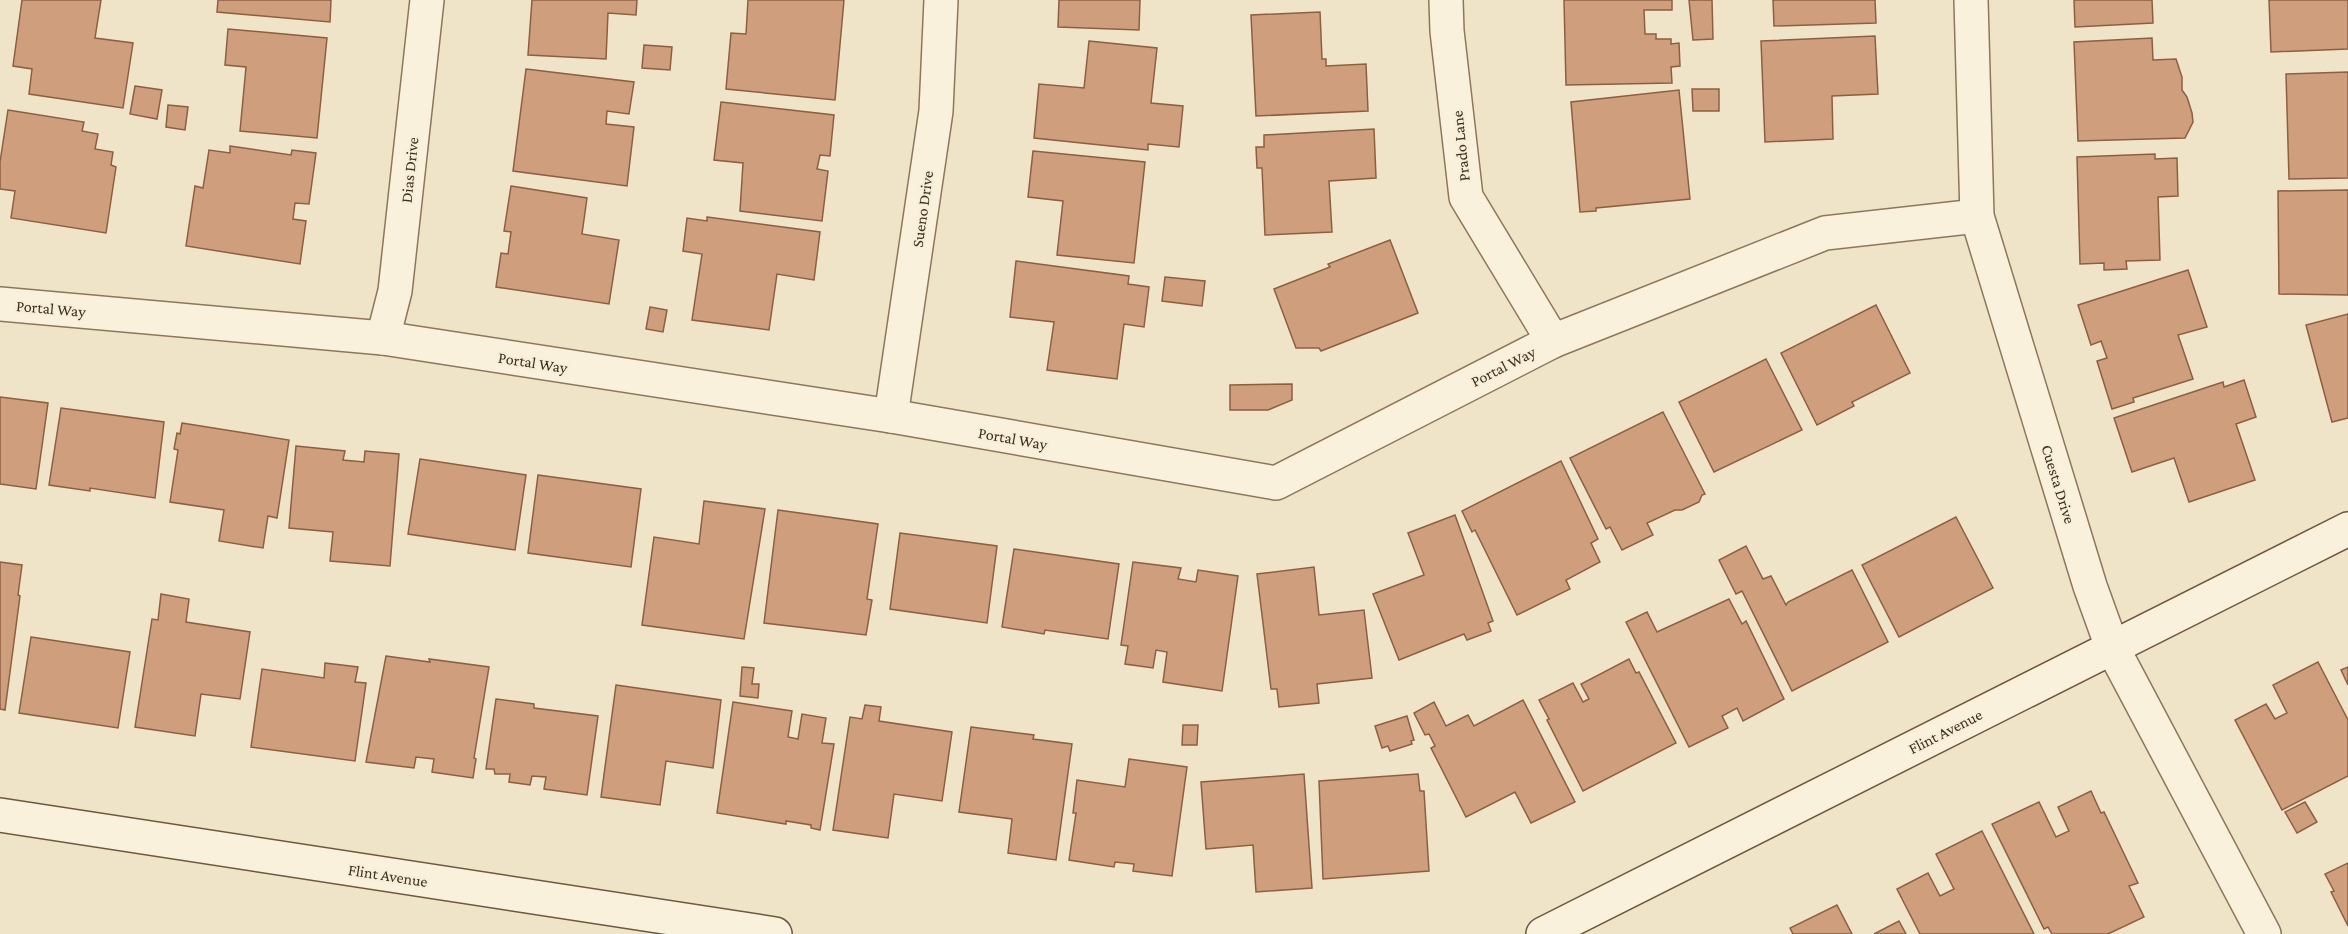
<svg xmlns="http://www.w3.org/2000/svg" width="2348" height="934" font-family="'Crimson Pro',serif">
<style>
.building{fill:#cf9f7d;stroke:#8d5f41;stroke-width:1.5}
.lines{fill:none;stroke-linecap:round;stroke-linejoin:round}
.street-casing{stroke:#8d765c;stroke-width:36}
.secondary-casing{stroke:#6f573f;stroke-width:36}
.street{stroke:#faf1dc;stroke-width:33}
.secondary{stroke:#faf1dc;stroke-width:33}
.labels{text-anchor:middle;stroke-width:4.5;stroke-linejoin:round;paint-order:stroke}
.street-label{font-size:16px;fill:#3d2e20;stroke:#f7eed8}
</style>
<rect width="100%" height="100%" fill="#f0e4c8"/>
<!-- building -->
<g class="building">
<path d="M22 0H101L95 38 133 43 123 108 29 94 32 69 13 66Z"/>
<path d="M218 0H331L330 22 217 12Z"/>
<path d="M532 0H637L636 15 608 13 606 59 528 55Z"/>
<path d="M748 0H844L835 100 726 89 731 33 746 34Z"/>
<path d="M1059 0H1140L1139 30 1058 27Z"/>
<path d="M1564 0H1672V10H1644L1645 34H1656V39H1671V44L1679 43 1680 66 1671 67 1672 83 1566 85Z"/>
<path d="M1689 0H1712L1713 39 1693 40Z"/>
<path d="M1773 0H1875L1876 23 1774 26Z"/>
<path d="M2074 0H2152L2153 23 2075 27Z"/>
<path d="M2269 0H2348V49L2271 52Z"/>
<path d="M1320 12 1322 59H1326V66L1366 64 1368 111 1256 116 1251 15Z"/>
<path d="M228 29 327 38 317 138 240 131 246 67 225 65Z"/>
<path d="M1875 36 1878 94 1832 96 1833 139 1765 142 1761 41Z"/>
<path d="M2152 38 2153 60 2176 59 2182 77V90L2187 97 2192 113 2193 122 2185 138 2078 141 2074 42Z"/>
<path d="M1089 41 1157 48 1151 103 1183 106 1179 147 1148 144V150L1034 138 1039 84 1084 88Z"/>
<path d="M644 45 672 47 670 70 642 68Z"/>
<path d="M526 69 634 82 629 114 607 111 606 124 634 127 627 186 513 171Z"/>
<path d="M2348 72V178L2289 179 2286 74Z"/>
<path d="M135 86 162 90 157 119 130 114Z"/>
<path d="M1692 89H1719V111H1693Z"/>
<path d="M1679 90 1690 199 1596 208V211L1580 212 1571 102Z"/>
<path d="M721 102 834 115 830 156 820 155 817 169 828 171 822 221 740 211 743 163 714 160Z"/>
<path d="M168 105 188 107 185 130 166 127Z"/>
<path d="M8 110 84 122 82 131 98 134 95 149 113 152 111 165 116 167 106 233 11 218 15 191 0 189V162Z"/>
<path d="M1374 129 1376 178 1329 181 1332 232 1265 235 1262 168H1257L1256 147H1264V135Z"/>
<path d="M230 146 291 155 292 150 316 153 309 204 295 203 293 219 306 221 300 264 186 246 195 186 203 188 209 150 230 153Z"/>
<path d="M1033 151 1145 162 1134 263 1057 255 1063 201 1028 197Z"/>
<path d="M2155 154V159L2177 158 2178 196 2158 197 2160 260 2126 261 2127 269 2104 270V263L2080 264 2077 157Z"/>
<path d="M511 186 587 198 582 234 619 240 609 304 496 287 501 253 508 254 511 232 504 231Z"/>
<path d="M2348 190V295L2279 294 2278 191Z"/>
<path d="M707 217 820 232 814 280 777 274 769 330 692 320 702 254 683 251 687 218 707 221Z"/>
<path d="M1390 240 1418 313 1321 351 1319 348H1296L1274 289 1330 267 1328 264Z"/>
<path d="M1016 261 1129 276 1128 284 1149 287 1144 327 1124 324 1117 379 1047 370 1054 322 1010 317Z"/>
<path d="M2188 270 2207 327 2178 335 2193 379 2133 398 2134 402 2112 409 2097 361 2107 358 2101 341 2091 345 2078 305Z"/>
<path d="M1165 277 1205 281 1202 306 1162 301Z"/>
<path d="M1876 305 1910 373 1852 402 1854 406 1817 425 1781 353Z"/>
<path d="M650 307 667 310 663 332 646 329Z"/>
<path d="M2348 314V418L2332 422 2306 325Z"/>
<path d="M1766 359 1802 430 1714 472 1679 402Z"/>
<path d="M2244 380 2256 417 2236 424 2255 480 2189 502 2174 458 2132 472 2114 418 2223 382 2224 387Z"/>
<path d="M1292 384V400L1268 410H1230V385Z"/>
<path d="M0 397 48 403 36 489 0 484Z"/>
<path d="M61 408 164 422 155 498 90 488V491L49 485Z"/>
<path d="M1663 412 1705 494 1702 495 1699 502 1682 510H1675L1647 523 1653 535 1622 550 1610 527 1606 529 1570 458Z"/>
<path d="M182 423 289 440 277 518 268 516 263 548 219 541 224 510 170 502 178 450 174 449 177 433 180 434Z"/>
<path d="M296 446 345 451 343 460 364 462 365 451 399 454 390 566 330 561 333 532 289 528Z"/>
<path d="M420 459 526 475 515 550 408 534Z"/>
<path d="M1561 461 1598 539 1591 543 1600 562 1566 580 1570 589 1517 615 1475 530 1472 532 1462 511Z"/>
<path d="M538 475 641 489 631 567 528 553Z"/>
<path d="M704 501 765 509 744 639 642 625 654 537 699 544Z"/>
<path d="M778 510 878 524 867 599 872 600 866 635 764 623Z"/>
<path d="M1455 515 1493 621 1488 623 1491 631 1467 640 1464 634 1399 660 1373 594 1424 575 1408 533Z"/>
<path d="M1956 517 1993 588 1899 637 1862 565Z"/>
<path d="M900 533 997 546 987 623 890 609Z"/>
<path d="M1746 546 1763 579 1771 576 1786 605 1788 602 1852 570 1888 642 1792 691 1742 591 1736 594 1719 560Z"/>
<path d="M1014 549 1119 564 1108 639 1045 630 1044 634 1002 627Z"/>
<path d="M0 562 22 565 18 595 20 596 5 710 0 709Z"/>
<path d="M1133 562 1181 568 1178 579 1196 582 1198 570 1238 576 1222 691 1163 682 1167 652 1156 650 1153 668 1125 664 1128 646 1121 645Z"/>
<path d="M1314 567 1319 615 1364 610 1372 678 1317 684 1319 703 1279 707 1277 689H1271L1257 574Z"/>
<path d="M161 594 189 599 186 622 250 632 240 699 201 694 195 736 135 727 152 619 158 620Z"/>
<path d="M1729 599 1742 624 1746 621 1784 699 1743 721 1737 708 1722 716 1728 728 1689 747 1626 622 1647 612 1657 632Z"/>
<path d="M31 637 130 652 118 728 19 713Z"/>
<path d="M386 656 430 662 429 659 489 667 474 758 476 759 473 778 432 772 434 759 416 757 414 768 366 762Z"/>
<path d="M1629 659 1636 673 1639 672 1676 743 1583 791 1547 720 1549 719 1539 700 1573 683 1583 702 1589 699 1581 684Z"/>
<path d="M2318 662 2348 720V776L2282 810 2235 720 2266 704 2275 719 2287 713 2273 685Z"/>
<path d="M325 663 358 667 355 682 366 683 355 761 251 747 262 669 324 678Z"/>
<path d="M742 667 754 668 752 684H759L758 698 740 696Z"/>
<path d="M2348 667V685L2341 670Z"/>
<path d="M616 685 721 700 713 768 666 761 660 805 601 797Z"/>
<path d="M496 699 534 704V708L598 716 587 795 544 789 546 777 532 776 530 785 509 782 510 774H495L494 769H486Z"/>
<path d="M1523 700 1575 802 1531 823 1515 792 1466 817 1431 748 1435 746 1429 734 1425 735 1414 713 1434 702 1446 726 1468 715 1474 726Z"/>
<path d="M733 702 792 711 788 737 798 739 802 714 826 718 822 743 834 744 820 830 811 828V825L786 821V824L717 813Z"/>
<path d="M865 705 881 707 879 721 952 732 942 801 894 794 888 838 833 830 850 717 862 719Z"/>
<path d="M1407 716 1414 740 1411 741 1412 744 1390 751 1388 746 1382 748 1375 726Z"/>
<path d="M1183 725H1198L1197 745H1182Z"/>
<path d="M971 727 1034 735 1033 739 1072 744 1056 860 1008 853 1012 819 959 812Z"/>
<path d="M1129 759 1187 767 1172 876 1133 871 1134 864 1115 862 1114 867 1069 860 1076 813H1073L1077 780 1125 787Z"/>
<path d="M1304 774 1312 888 1256 892 1253 845 1206 849 1201 782Z"/>
<path d="M1418 774 1420 791H1424L1429 871 1323 879 1319 781Z"/>
<path d="M2091 791 2101 813 2104 812 2138 883 2129 886 2144 917 2108 934H2052L2048 927 2044 929 1992 824 2039 802 2056 837 2069 831 2058 807Z"/>
<path d="M2305 802 2317 822 2297 833 2285 812Z"/>
<path d="M1982 831 2034 934H1920L1897 889 1928 873 1940 896 1954 889 1936 854Z"/>
<path d="M2348 863V926L2331 892 2334 891 2325 874Z"/>
<path d="M1837 905 1852 934H1793L1790 928Z"/>
<path d="M1899 921 1906 934H1874Z"/>
</g>
<g class="lines">
<defs>
<g id="street">
<path d="M1446 0 1447 31 1466 197 1553 341"/>
<path d="M1971 0 1977 216 2090 586 2112 647 2264 934"/>
<path d="M0 304 383 338 891 416 1276 483 1553 341 1825 233 1977 216"/>
<path d="M383 338 395 291 427 0"/>
<path d="M891 416 936 111 941 0"/>
</g>
<g id="secondary">
<path d="M0 815 775 934"/>
<path d="M1543 934 2348 529"/>
</g>
</defs>
<!-- street casing -->
<use href="#street" class="street-casing"/>
<!-- secondary casing -->
<use href="#secondary" class="secondary-casing"/>
<!-- street -->
<use href="#street" class="street"/>
<!-- secondary -->
<use href="#secondary" class="secondary"/>
</g>
<g class="labels">
<!-- street labels -->
<g class="street-label">
<text transform="translate(1460 146) rotate(-96)" y="6">Prado Lane</text>
<text transform="translate(409 170) rotate(-84)" y="6">Dias Drive</text>
<text transform="translate(922 209) rotate(-82)" y="6">Sueno Drive</text>
<text transform="translate(51 308) rotate(5)" y="6">Portal Way</text>
<text transform="translate(533 362) rotate(9)" y="6">Portal Way</text>
<text transform="translate(1503 366) rotate(-27)" y="6">Portal Way</text>
<text transform="translate(1013 438) rotate(10)" y="6">Portal Way</text>
<text transform="translate(2059 484) rotate(73)" y="6">Cuesta Drive</text>
<text transform="translate(1945 731) rotate(-27)" y="6">Flint Avenue</text>
<text transform="translate(388 875) rotate(9)" y="6">Flint Avenue</text>
</g>
</g>
</svg>
